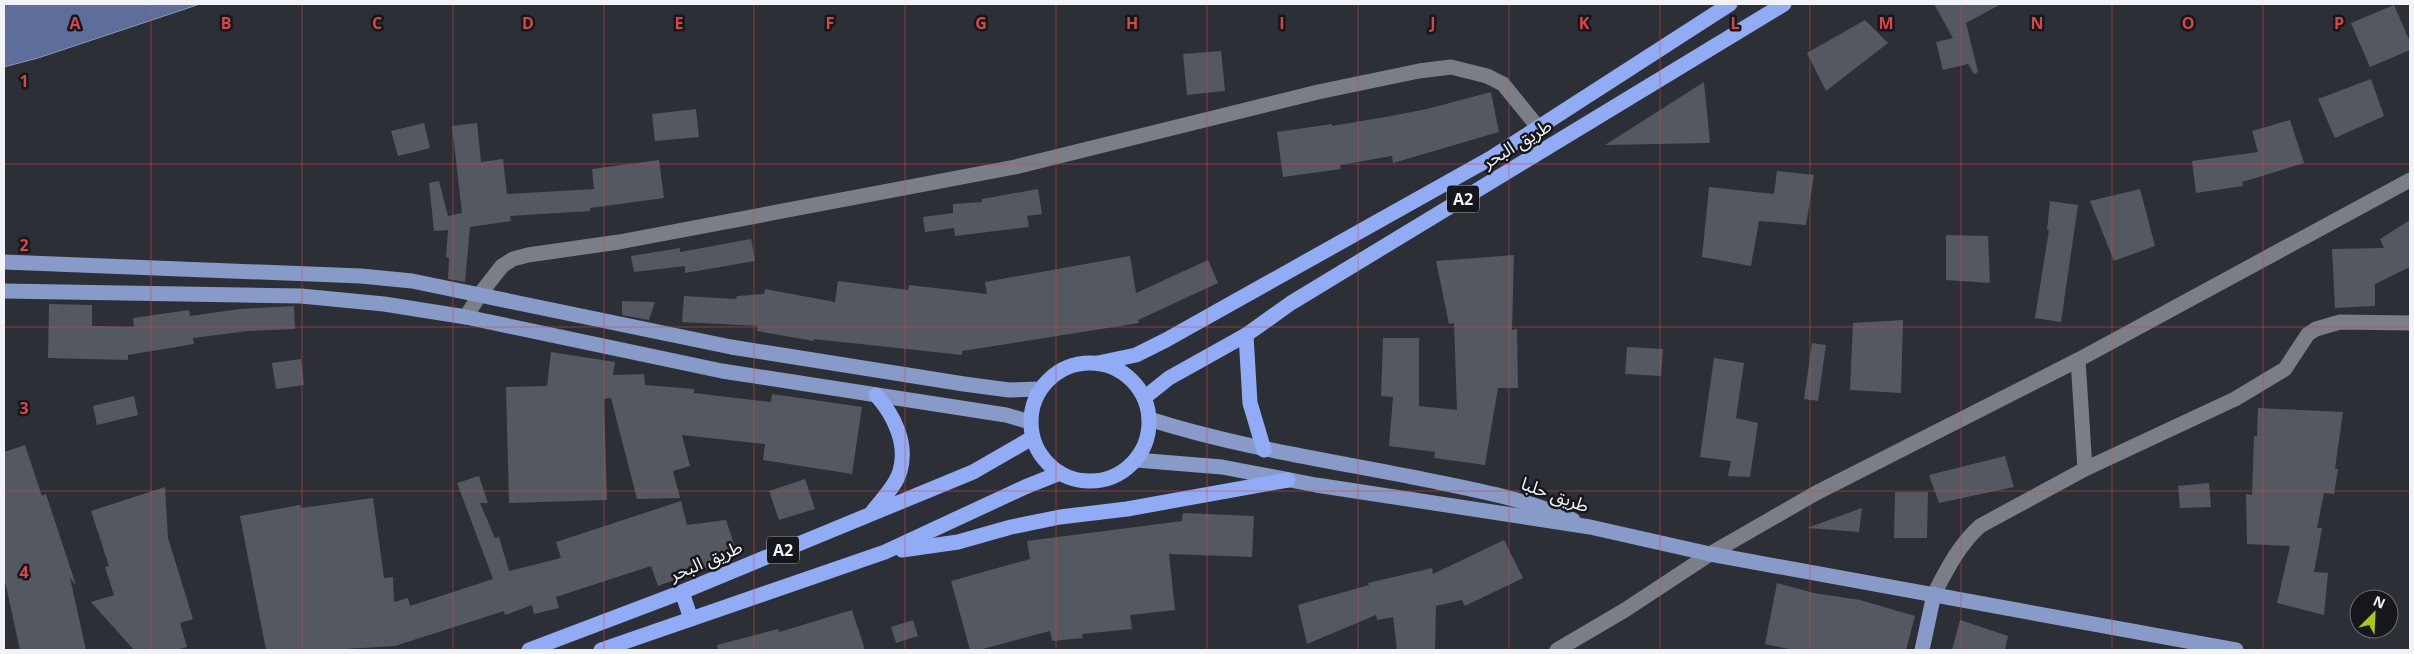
<svg xmlns="http://www.w3.org/2000/svg" width="2414" height="654" font-family="'Open Sans','Noto Sans Arabic',sans-serif">
<style>
.water{fill:#5e6e9a;stroke:#8a96b6}
.building{fill:#545860}
.lines{fill:none;stroke-linecap:round;stroke-linejoin:round}
.minor{stroke:#7a7e87;stroke-width:15}
.major{stroke:#889ac8;stroke-width:15}
.highway{stroke:#91acf4;stroke-width:15}
.grid{fill:none;stroke:#da4647;stroke-width:1;stroke-opacity:0.55}
.labels{text-anchor:middle;stroke-width:5;stroke-linejoin:round;paint-order:stroke}
.shield{fill:#16171a;stroke:#afb1b5;stroke-width:1}
.shield-label{font-size:16px;font-weight:bold;fill:#f1f3f8}
.street-label{font-size:18px;fill:#f1f3f8;stroke:#16171a}
.grid-label{font-size:16px;text-anchor:middle;font-weight:bold;fill:#da4647;stroke:#16171a;stroke-width:5;stroke-linejoin:round;paint-order:stroke}
</style>
<rect width="100%" height="100%" fill="#2c2f36"/>
<!-- water -->
<path class="water" d="M4 4H200L38 58 4 67Z"/>
<!-- building -->
<g class="building">
<path d="M1934 4H2001L1966 23 1978 72 1974 74 1968 64 1943 70 1936 42 1953 38Z"/>
<path d="M2394 5 2410 42V50L2370 67 2351 23Z"/>
<path d="M1865 20 1888 43 1826 91 1807 53Z"/>
<path d="M1221 51 1225 91 1187 95 1183 54Z"/>
<path d="M2371 79 2384 116 2335 138 2318 99Z"/>
<path d="M1704 82 1710 143 1605 145Z"/>
<path d="M1491 92 1499 132 1393 163 1392 156 1340 165 1341 169 1283 177 1277 132 1332 124V126L1385 117 1427 109Z"/>
<path d="M696 109 699 137 655 141 652 114Z"/>
<path d="M2290 120 2304 163 2242 182 2243 186 2196 193 2192 161 2258 152 2252 131Z"/>
<path d="M424 123 430 148 398 156 391 131Z"/>
<path d="M477 123 481 162 503 159 507 194 594 189 592 169 659 160 664 198 590 208V211L510 216 511 221 470 227 465 282 448 279 449 258 446 257 448 230 434 231 429 183 439 181 448 216 462 213 452 126Z"/>
<path d="M1777 171 1814 175 1806 225 1759 221 1751 266 1702 257 1709 187 1774 194Z"/>
<path d="M1038 189 1042 214 1027 216 1029 227 955 236 954 228 925 232 923 217 953 213V204L982 202V199Z"/>
<path d="M2140 189 2155 246 2114 261 2090 201Z"/>
<path d="M2050 201 2078 205 2061 322 2035 318 2049 230H2047Z"/>
<path d="M2410 220V267L2375 284V306L2335 308 2332 249 2384 248 2380 239Z"/>
<path d="M1946 235 1988 236 1990 283 1946 280Z"/>
<path d="M751 239 755 261 685 273V266L634 272 631 256 680 248V252Z"/>
<path d="M1514 255 1512 330 1517 329 1518 388H1498L1485 465 1434 458 1435 452 1389 446 1393 397 1381 396 1383 338H1419V406L1457 410 1454 323 1449 324 1436 261Z"/>
<path d="M1130 256 1136 293 1208 260 1218 283 1138 320 1139 323 962 351V355L814 339V341L757 331 758 326 682 322 684 296 736 299 737 296 764 294 765 289 835 302 838 281 908 290 909 285 987 294 985 282Z"/>
<path d="M622 301 655 302 649 320 622 315Z"/>
<path d="M49 304 92 305V326L134 327 133 318 189 310 190 316 240 309 294 306 295 329 248 331 193 338 194 344 128 355V360L48 358Z"/>
<path d="M1903 320 1901 393 1850 390 1853 323Z"/>
<path d="M1812 343 1826 345 1818 401 1804 399Z"/>
<path d="M1627 347 1663 349 1661 376 1625 374Z"/>
<path d="M551 352 615 362 613 375 644 374 645 385 694 389V393L771 402 772 394 862 407 852 474 763 460 765 444 682 435 690 466 673 471 680 498 637 499 611 398 604 399 607 500 509 503 506 387 547 386Z"/>
<path d="M1714 358 1744 363 1736 418 1758 423 1750 477 1728 476 1731 461 1700 457Z"/>
<path d="M301 359 304 385 276 389 272 363Z"/>
<path d="M134 396 138 415 97 425 93 406Z"/>
<path d="M2258 408 2343 412 2335 469H2338L2334 494 2324 493 2317 528H2322L2314 572 2328 573 2324 615 2277 603 2290 546 2247 544 2246 494 2252 495 2254 436H2257Z"/>
<path d="M25 445 42 496 46 494 76 585 70 578 86 650H20L4 577V452Z"/>
<path d="M2005 456 2014 487 1939 503 1929 475Z"/>
<path d="M479 476 488 503H480L495 538 499 537 509 571 561 558 556 542 681 501 687 525 726 520 738 556 658 586 651 566 556 597 559 608 534 614 532 605 505 615 504 611 395 646 328 650H266L240 516 300 505 301 508 373 498 384 578 393 577 394 602 408 598 410 606 493 579 457 483Z"/>
<path d="M805 479 815 509 779 520 769 491Z"/>
<path d="M2209 483 2211 507 2180 508 2178 486Z"/>
<path d="M165 487 168 538 193 619 180 623 187 647 176 650H134L91 602 114 595 105 567 109 566 91 511Z"/>
<path d="M1895 492H1928L1927 538H1894Z"/>
<path d="M1862 508 1859 532 1807 528Z"/>
<path d="M1183 513 1254 516 1252 557 1169 554 1175 610 1130 615 1132 629 1082 634 1083 638 1052 641 1050 631 979 650H970L951 581 1030 559 1027 541 1182 521Z"/>
<path d="M1504 540 1523 578 1465 606 1462 600 1436 606 1435 650H1397L1393 617 1377 620 1376 615 1307 644 1298 605 1369 585 1368 583 1432 568 1433 574Z"/>
<path d="M1777 583 1814 593 1860 600 1915 616 1906 650H1793L1765 644Z"/>
<path d="M852 610 865 650H718L717 645 778 629 779 632Z"/>
<path d="M913 620 918 636 896 643 891 627Z"/>
<path d="M1960 620 2008 636 2005 650H1952Z"/>
</g>
<g class="lines">
<!-- minor -->
<g class="minor">
<path d="M466 317 480 294 502 266 513 259 528 255 619 242 1015 167 1318 92 1419 71 1451 67 1487 76 1503 84 1537 126"/>
<path d="M2078 360 2085 469"/>
<path d="M1934 594C1947 569 1959 545 1980 526L2085 469 2235 399 2285 369 2308 334 2316 329 2340 322 2410 323"/>
<path d="M1557 650 1625 610 1710 554 1816 493 2078 360 2410 180"/>
</g>
<!-- major -->
<g class="major">
<path d="M4 262 361 276 412 281 731 347 964 384 1009 390 1040 389"/>
<path d="M4 291 301 296 384 304 466 317 722 371 1006 415 1030 422"/>
<path d="M1149 419C1240 448 1334 461 1427 480 1476 490 1526 499 1573 520"/>
<path d="M1136 460 1222 467 1316 485 1590 527 1710 554 2236 650"/>
<path d="M1922 650 1934 594"/>
</g>
<!-- highway -->
<g class="highway">
<path d="M1246 335 1250 403 1264 450"/>
<path d="M1098 363 1136 355 1166 340 1491 158 1730 4"/>
<circle cx="1090" cy="422" r="59"/>
<path d="M1144 398 1169 378 1246 335 1291 303 1784 4"/>
<path d="M873 511C882 499 896 486 900 471 908 444 894 415 876 395"/>
<path d="M902 550 958 542 1011 527 1060 517 1127 509 1288 480"/>
<path d="M682 592 691 619"/>
<path d="M529 650 682 592 973 472 1032 438"/>
<path d="M601 650 885 552 1025 487 1060 473"/>
</g>
</g>
<!-- grid -->
<path class="grid" d="M151 4V650M302 4V650M453 4V650M604 4V650M754 4V650M905 4V650M1056 4V650M1207 4V650M1358 4V650M1509 4V650M1660 4V650M1810 4V650M1961 4V650M2112 4V650M2263 4V650M4 164H2410M4 327H2410M4 491H2410"/>
<g class="labels">
<!-- shield labels -->
<g class="shield">
<rect x="1447" y="185.5" width="32" height="27" rx="4"/>
<rect x="767" y="536.5" width="32" height="27" rx="4"/>
</g>
<g class="shield-label">
<text x="1463" y="205">A2</text>
<text x="783" y="556">A2</text>
</g>
<!-- street labels -->
<g class="street-label">
<text transform="translate(1517 144) rotate(-31)" y="6">طريق البحر</text>
<text transform="translate(1555 495) rotate(20)" y="6">طريق حلبا</text>
<text transform="translate(706 561) rotate(-23)" y="6">طريق البحر</text>
</g>
</g>
<g class="grid-label">
<text x="75" y="29">A</text>
<text x="226" y="29">B</text>
<text x="377" y="29">C</text>
<text x="528" y="29">D</text>
<text x="679" y="29">E</text>
<text x="830" y="29">F</text>
<text x="981" y="29">G</text>
<text x="1132" y="29">H</text>
<text x="1282" y="29">I</text>
<text x="1433" y="29">J</text>
<text x="1584" y="29">K</text>
<text x="1735" y="29">L</text>
<text x="1886" y="29">M</text>
<text x="2037" y="29">N</text>
<text x="2188" y="29">O</text>
<text x="2339" y="29">P</text>
<text x="24" y="87">1</text>
<text x="24" y="251">2</text>
<text x="24" y="414">3</text>
<text x="24" y="578">4</text>
</g>
<!-- border -->
<rect width="2414" height="654" fill="none" stroke="#f1f3f8" stroke-width="10"/>
<!-- north arrow -->
<g transform="translate(2374 614) rotate(24)"><circle r="24" fill="#16171a" stroke="#6e6f73"/>
<path d="M0-4L9 19L0 12L-9 19Z" fill="#adc60f"/>
<text y="-8" font-size="14" font-weight="bold" text-anchor="middle" fill="#f1f3f8">N</text>
</g>
</svg>
